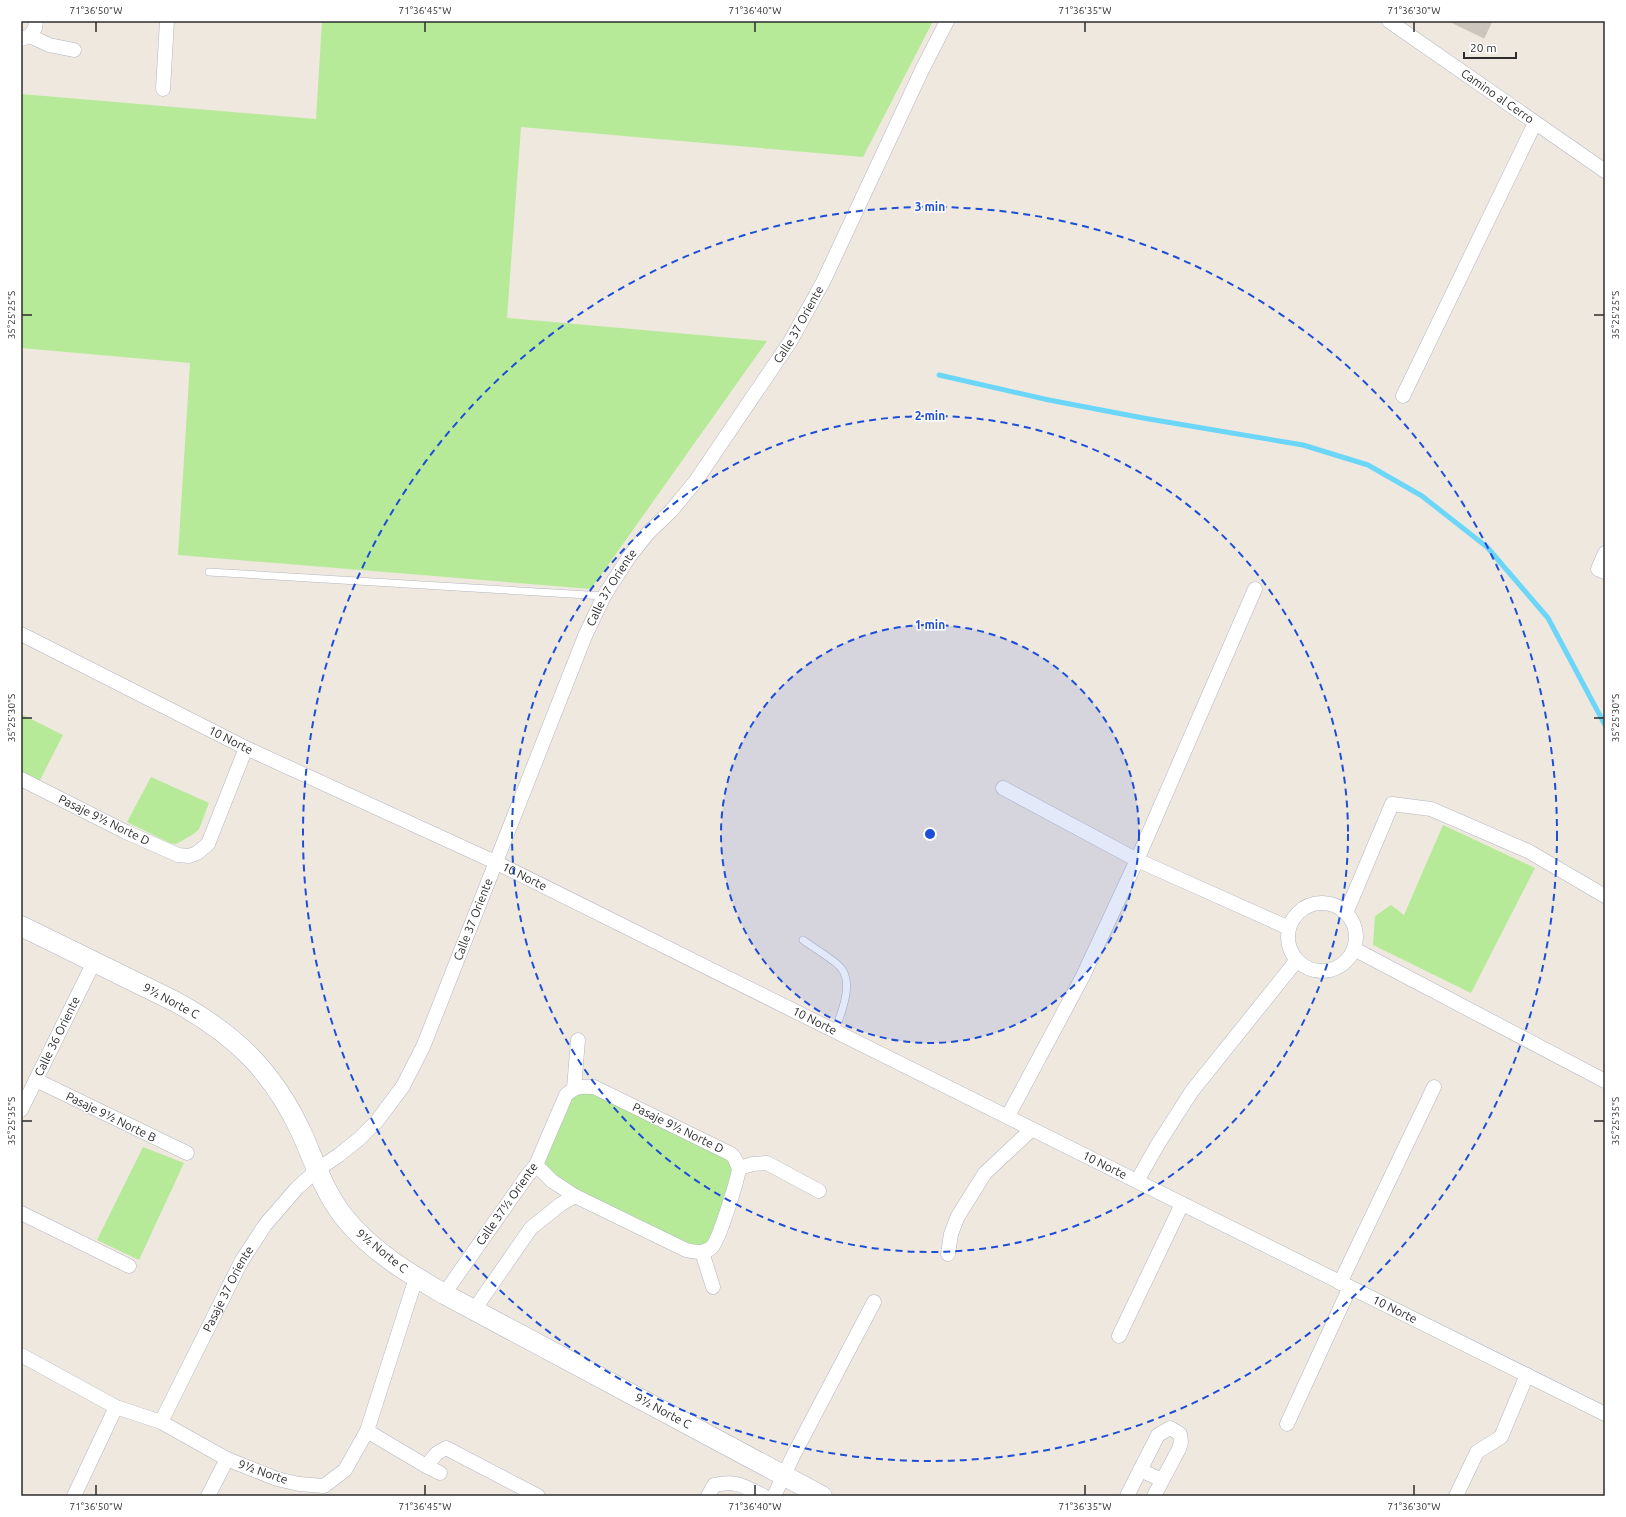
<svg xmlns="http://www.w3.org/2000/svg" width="1626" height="1517" font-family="Ubuntu,sans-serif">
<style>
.green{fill:#b6ea98}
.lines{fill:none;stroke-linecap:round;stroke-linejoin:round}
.stream{stroke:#6bd6f8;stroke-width:5}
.building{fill:#cbc6bd;stroke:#ccc4b8}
.lane-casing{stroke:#b3b6c2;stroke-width:8}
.street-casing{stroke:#b3b6c2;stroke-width:15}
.secondary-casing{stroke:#b3b6c2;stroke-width:21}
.lane{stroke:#fff;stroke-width:7}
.street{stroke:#fff;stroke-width:14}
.secondary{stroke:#fff;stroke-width:20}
.ticks{fill:none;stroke:#2d2d2d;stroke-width:1.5}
.ring{fill:none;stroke:#1d4ed8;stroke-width:2;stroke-dasharray:7 5}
.labels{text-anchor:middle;stroke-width:3;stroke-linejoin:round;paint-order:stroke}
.street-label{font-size:12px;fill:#2d2d2d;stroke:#fff}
.centre{fill:#1d4ed8;stroke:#fff;stroke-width:2}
.ring-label{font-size:12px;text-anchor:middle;font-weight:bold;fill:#1d4ed8;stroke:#fff;stroke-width:3;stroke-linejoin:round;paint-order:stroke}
.neatline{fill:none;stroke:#2d2d2d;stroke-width:1.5}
.ticks-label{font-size:10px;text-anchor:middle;fill:#2d2d2d}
</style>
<rect width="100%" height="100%" fill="#efe8df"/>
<!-- green -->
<g class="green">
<path d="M322 21H933L863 157 521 127 507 318 767 341 591 589 178 555 190 363 21 348V94L316 119Z"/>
<path d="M21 714 63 735 39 782 21 773Z"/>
<path d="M151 777 209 803 199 829 195 833 180 842 175 844 170 843 127 822Z"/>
<path d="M1443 825 1535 868 1471 993 1373 945 1375 916 1391 905 1404 915Z"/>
<path d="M584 1086 736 1161 715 1242 702 1252 575 1196 536 1165 566 1095Z"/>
<path d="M143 1147 184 1163 139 1260 97 1240Z"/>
</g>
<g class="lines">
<!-- stream -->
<path class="stream" d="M939 375 1049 400 1143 418 1303 445 1368 465 1422 496 1487 547 1548 618 1605 725"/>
</g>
<!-- building -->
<path class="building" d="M1449 21H1492L1484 38Z"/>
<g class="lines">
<defs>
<g id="lane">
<path d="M209 572 604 596"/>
<path d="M803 940C812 947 835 960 841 968 854 983 841 1014 835 1030"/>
</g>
<g id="street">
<path id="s1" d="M1389 21 1605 171"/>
<path d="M30 36 35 28 36 21"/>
<path d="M21 39 30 36 49 45 74 50"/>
<path d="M163 89 167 21"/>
<path d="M1403 396 1535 123"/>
<path d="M1605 553 1598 569 1605 572"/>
<path id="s2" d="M21 634 246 748 495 862 1605 1414"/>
<path d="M21 779 126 832 178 855 189 856 197 853 208 844 246 748"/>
<path d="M1003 788 1137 860 1289 928"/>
<circle cx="1322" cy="937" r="34"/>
<path d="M1346 913 1392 804 1431 809 1528 851 1605 896"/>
<path d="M1354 949 1605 1081"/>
<path d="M36 1080 187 1153"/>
<path d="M574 1088 578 1040"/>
<path id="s3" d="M21 1110 94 962"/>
<path d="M1008 1116 1083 976 1137 860 1255 589"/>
<path d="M536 1165 552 1181 575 1196 686 1250C695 1252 705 1254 712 1247 719 1240 738 1179 739 1168"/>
<path d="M1137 1181 1158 1144 1192 1091 1297 960"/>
<path d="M21 1213 129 1266"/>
<path d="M702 1252 713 1287"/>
<path d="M948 1254 951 1234 958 1216 985 1173 1032 1129"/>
<path d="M1340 1283 1434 1087"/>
<path d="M444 1294 527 1176 536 1165 566 1095C576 1086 581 1086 594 1087L731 1154 734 1157 739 1168 753 1164 767 1163 819 1191"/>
<path d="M474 1310 531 1228 561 1204 575 1196"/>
<path d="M1119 1336 1182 1204"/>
<path d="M21 1355 116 1407 161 1422 227 1459 277 1479 299 1484 324 1486 345 1470 367 1431 416 1278"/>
<path id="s4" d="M161 1422 241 1262 265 1225 297 1188 317 1170 339 1155 359 1139 377 1121 403 1086 423 1047 585 636 604 596 629 557 648 533 671 511 695 482 790 342 823 282 922 70 947 21"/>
<path d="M1287 1424 1350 1287"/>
<path d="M367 1431 426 1466 440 1473"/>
<path d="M426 1466 437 1453 446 1448 538 1496"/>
<path d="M1140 1470 1162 1480"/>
<path d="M74 1496 116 1407"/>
<path d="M208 1496 227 1459"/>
<path d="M708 1496 714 1485C737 1480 743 1486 764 1496"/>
<path d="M774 1496 794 1454 874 1302"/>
<path d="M1127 1496 1158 1435 1170 1428 1180 1434 1181 1442 1179 1449 1154 1496"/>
<path d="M1456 1496 1477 1452 1501 1437 1527 1375"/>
</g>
<path id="secondary" d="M21 926 174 1001C235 1034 274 1072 303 1136 315 1164 325 1193 344 1217 370 1250 408 1273 444 1294L822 1496"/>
</defs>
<!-- lane casing -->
<use href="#lane" class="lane-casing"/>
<!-- street casing -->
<use href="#street" class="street-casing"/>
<!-- secondary casing -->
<use href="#secondary" class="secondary-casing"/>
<!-- lane -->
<use href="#lane" class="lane"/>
<!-- street -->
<use href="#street" class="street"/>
<!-- secondary -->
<use href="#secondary" class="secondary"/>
</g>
<!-- ticks -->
<path class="ticks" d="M96 22V32M425 22V32M755 22V32M1085 22V32M1414 22V32M22 315H32M1594 315H1604M22 718H32M1594 718H1604M22 1121H32M1594 1121H1604M96 1485V1495M425 1485V1495M755 1485V1495M1085 1485V1495M1414 1485V1495"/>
<!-- distance rings -->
<circle cx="930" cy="834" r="209" fill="#1d4ed8" fill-opacity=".12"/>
<g class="ring">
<circle cx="930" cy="834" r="209"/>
<circle cx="930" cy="834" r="418"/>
<circle cx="930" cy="834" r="627"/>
</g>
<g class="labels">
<!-- street labels -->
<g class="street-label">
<text dy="4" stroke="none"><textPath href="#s1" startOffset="132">Camino al Cerro</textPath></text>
<text dy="4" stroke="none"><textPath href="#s4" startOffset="1285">Calle 37 Oriente</textPath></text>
<text dy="4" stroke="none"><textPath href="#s4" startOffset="961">Calle 37 Oriente</textPath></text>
<text dy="4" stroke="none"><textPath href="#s2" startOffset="235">10 Norte</textPath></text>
<text transform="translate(104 820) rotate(26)" y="4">Pasaje 9½ Norte D</text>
<text dy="4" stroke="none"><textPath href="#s2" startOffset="559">10 Norte</textPath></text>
<text dy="4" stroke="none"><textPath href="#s4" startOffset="601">Calle 37 Oriente</textPath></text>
<text transform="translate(171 1001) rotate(28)" y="4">9½ Norte C</text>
<text dy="4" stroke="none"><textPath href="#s2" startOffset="883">10 Norte</textPath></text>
<text dy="4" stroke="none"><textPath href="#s3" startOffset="82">Calle 36 Oriente</textPath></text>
<text transform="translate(111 1117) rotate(26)" y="4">Pasaje 9½ Norte B</text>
<text transform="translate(678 1128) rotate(26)" y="4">Pasaje 9½ Norte D</text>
<text dy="4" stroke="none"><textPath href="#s2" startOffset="1207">10 Norte</textPath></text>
<text transform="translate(507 1204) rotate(-55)" y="4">Calle 37½ Oriente</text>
<text transform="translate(382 1251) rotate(39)" y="4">9½ Norte C</text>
<text dy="4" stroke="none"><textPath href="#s4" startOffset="149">Pasaje 37 Oriente</textPath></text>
<text dy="4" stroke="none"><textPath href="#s2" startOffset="1531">10 Norte</textPath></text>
<text transform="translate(663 1411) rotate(28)" y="4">9½ Norte C</text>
<text transform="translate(263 1472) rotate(19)" y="4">9½ Norte</text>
</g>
</g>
<circle cx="930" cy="834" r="6" class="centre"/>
<g class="ring-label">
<text x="930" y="211">3 min</text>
<text x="930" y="420">2 min</text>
<text x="930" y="629">1 min</text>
</g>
<!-- border -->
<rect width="1626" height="1517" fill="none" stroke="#ffffff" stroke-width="44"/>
<!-- scale -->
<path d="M1464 52v6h52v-6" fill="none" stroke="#2d2d2d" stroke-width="2"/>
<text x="1470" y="52" font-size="12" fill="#2d2d2d" stroke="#ffffff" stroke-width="3" paint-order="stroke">20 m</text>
<rect x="22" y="22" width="1582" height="1473" class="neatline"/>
<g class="ticks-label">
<text x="96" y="14">71°36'50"W</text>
<text x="425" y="14">71°36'45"W</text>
<text x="755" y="14">71°36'40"W</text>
<text x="1085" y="14">71°36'35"W</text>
<text x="1414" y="14">71°36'30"W</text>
<text transform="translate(11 315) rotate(-90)" y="4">35°25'25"S</text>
<text transform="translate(1615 315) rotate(-90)" y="4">35°25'25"S</text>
<text transform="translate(11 718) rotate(-90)" y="4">35°25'30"S</text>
<text transform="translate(1615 718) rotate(-90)" y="4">35°25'30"S</text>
<text transform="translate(11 1121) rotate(-90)" y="4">35°25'35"S</text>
<text transform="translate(1615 1121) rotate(-90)" y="4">35°25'35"S</text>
<text x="96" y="1510">71°36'50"W</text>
<text x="425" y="1510">71°36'45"W</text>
<text x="755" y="1510">71°36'40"W</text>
<text x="1085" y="1510">71°36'35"W</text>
<text x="1414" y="1510">71°36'30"W</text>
</g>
</svg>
